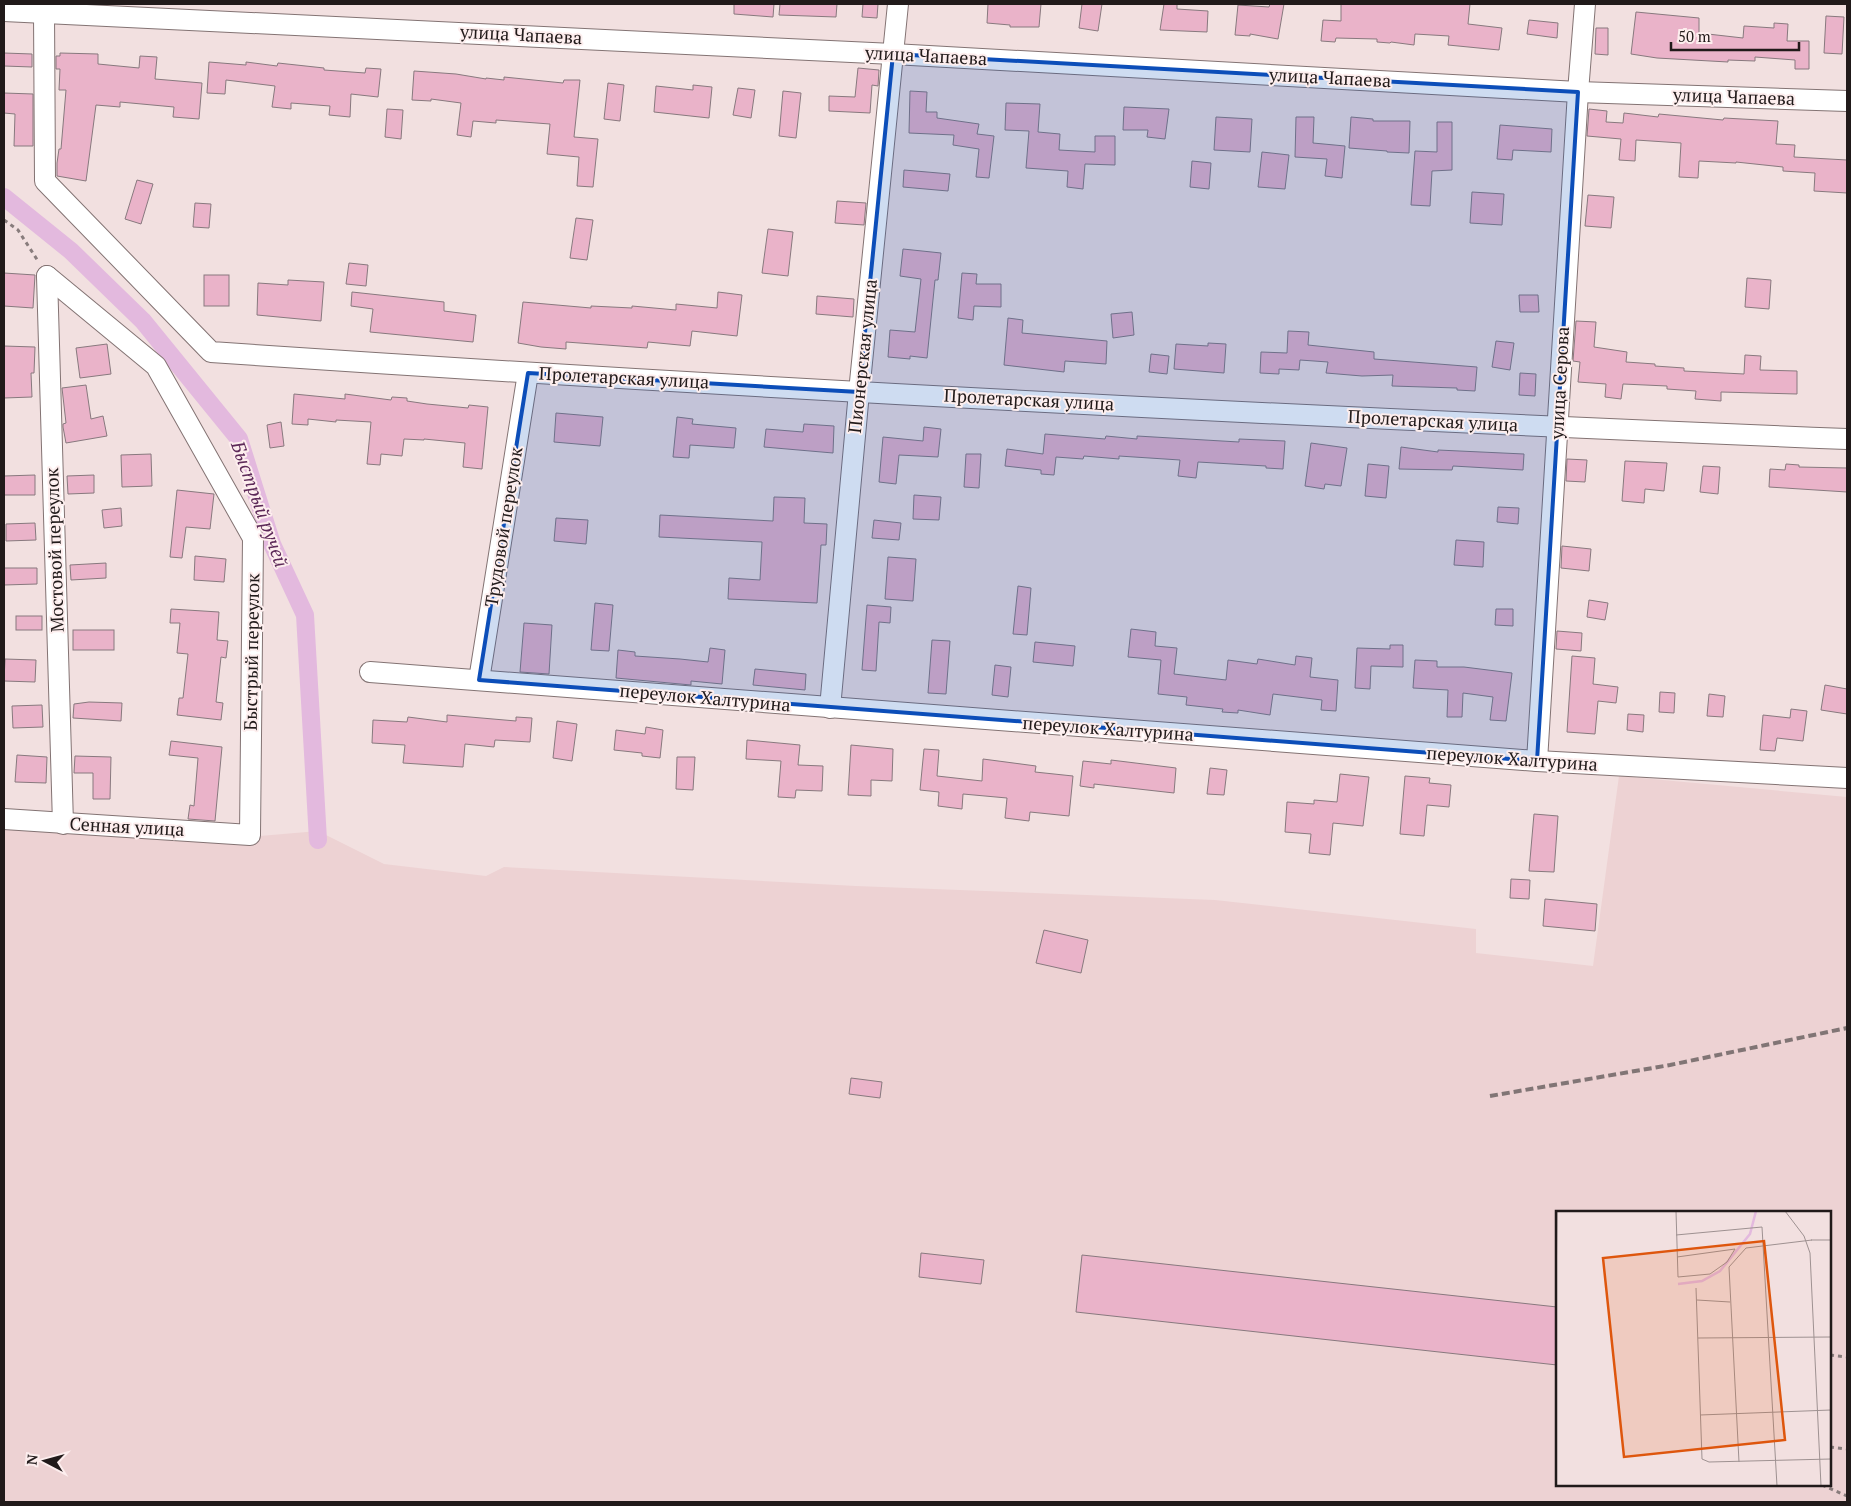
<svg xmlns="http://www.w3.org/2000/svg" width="1851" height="1506" font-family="'PT Serif',serif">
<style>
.built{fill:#edd2d3;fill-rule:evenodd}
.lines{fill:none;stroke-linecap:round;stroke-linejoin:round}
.canal{stroke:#e3b9de;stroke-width:18}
.building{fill:#eab3c9;stroke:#88797e}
.minor-casing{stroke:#837373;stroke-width:22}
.path{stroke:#887c7c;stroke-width:3;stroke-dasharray:4 4;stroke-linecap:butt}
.minor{stroke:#fff;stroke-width:20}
.rail{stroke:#817575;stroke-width:4;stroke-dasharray:8 4;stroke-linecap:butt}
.marked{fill:#0c4eb9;fill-opacity:0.2;stroke:#0c4eb9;stroke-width:4;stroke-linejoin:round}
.labels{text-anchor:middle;stroke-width:4;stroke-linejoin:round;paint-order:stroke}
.street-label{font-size:18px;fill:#211a1a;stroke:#fdeeee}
.water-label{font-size:19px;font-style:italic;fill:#5d2a59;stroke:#fdeeee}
.inset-river{fill:none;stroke:#e3b9de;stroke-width:2.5}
.inset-road{fill:none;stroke:#9e9191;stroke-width:1}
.view{fill:#de560d;fill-opacity:0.15;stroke:#de560d;stroke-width:2.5}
.inset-edge{fill:none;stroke:#211a1a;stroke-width:2.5}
</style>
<rect width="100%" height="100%" fill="#f2e0e0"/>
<!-- built -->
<path class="built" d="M1619 776 1847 797V1502H4V826L238 838 318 831 384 864 486 876 504 867 856 886 1215 900 1476 929V953L1593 966ZM1557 1212H1830V1485H1557Z"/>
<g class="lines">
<!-- canal -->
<path class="canal" d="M4 197 71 251 143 321 239 439 272 544 305 615 318 840"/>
</g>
<!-- building -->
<g class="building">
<path d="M734 4H774L773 17 734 14Z"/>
<path d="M780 4H837L836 17 779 15Z"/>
<path d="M863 4H878L877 18 862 17Z"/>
<path d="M988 4H1041L1039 27H1010V25L987 23Z"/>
<path d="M1082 4H1102L1098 31 1079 28Z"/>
<path d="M1164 4H1177V9L1208 11 1207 32 1160 30Z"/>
<path d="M1270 4H1284L1278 39 1250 34V36L1235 35 1238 5 1269 7Z"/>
<path d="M1341 4H1470L1468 24 1502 28 1499 50 1448 45 1449 36 1415 34 1414 45 1391 42 1390 43 1377 42V39L1336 38 1335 42 1321 41 1323 20 1341 21Z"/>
<path d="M1636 12 1699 18V33L1743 38 1744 26 1774 28V23L1788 24 1787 41H1809V69H1795V60L1755 57V61L1728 60V62L1657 58 1631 54Z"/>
<path d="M1826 16 1844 17 1842 54 1824 53Z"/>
<path d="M1529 20 1558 23 1557 38 1527 34Z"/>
<path d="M1596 28H1608V55L1595 54Z"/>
<path d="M4 53 32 54V67L4 66Z"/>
<path d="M60 53 98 54V64L139 68 140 56 157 57 155 79 202 83 199 119 173 117 174 107 120 102V107L96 105 86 181 57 176V163L59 149H61L66 90H59L60 69H56V56H60Z"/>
<path d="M209 62 246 65V62L277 66 278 63 324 68V70L365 73 366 68 381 69 378 97 351 94 350 117 329 115 330 106 291 103V109L272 107 275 86 226 80 225 94 207 93Z"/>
<path d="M858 68 879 70 878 86 872 85 870 113 829 111V96L855 97Z"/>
<path d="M414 71 456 74 486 79V78L504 80V77L563 83 564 80H580L574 137 598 139 593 187 577 186 579 157 547 154 550 124 496 120V123L473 121 471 137 457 135 461 103 431 99V101L412 100Z"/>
<path d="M608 83 624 85 620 121 604 119Z"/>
<path d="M693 85 712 87 709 118 654 112 656 86 693 90Z"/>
<path d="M738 88 755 90 751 118 733 115Z"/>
<path d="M783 91 801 93 796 138 779 136Z"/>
<path d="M910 91 927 92 926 112H937V118L979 124 977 134 994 136 989 178 976 177 979 149 953 145 954 135 909 133Z"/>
<path d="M4 93 33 94V146H14L15 114 4 113Z"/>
<path d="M1006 103 1040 104 1038 132 1060 134 1059 150 1095 152V136H1115V165L1085 164 1083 189 1067 187 1068 171 1026 168 1029 131 1005 130Z"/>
<path d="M1124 107 1169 109 1165 139 1147 137 1148 130H1123Z"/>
<path d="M387 109 403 110 401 139 385 137Z"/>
<path d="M1589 109 1607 111 1606 122 1623 123 1624 113 1658 117 1659 114 1723 120 1724 118 1778 121 1776 144 1795 145 1794 157 1847 160V193L1814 191 1815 173 1783 171V167L1736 162V163L1699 161 1698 178 1679 177 1681 143 1636 140 1635 161 1619 160 1621 139 1587 136Z"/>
<path d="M1216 117 1252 119 1250 152 1214 150Z"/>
<path d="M1296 117H1314L1313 143 1345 146 1342 178 1325 176 1327 159 1295 157Z"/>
<path d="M1351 117 1373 119V121H1410L1409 153 1387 152V151L1349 148Z"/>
<path d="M1437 122H1452V170L1432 171 1430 206 1411 205 1415 151 1437 152Z"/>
<path d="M1500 125 1552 129 1551 152 1513 150 1512 160 1497 159Z"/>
<path d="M1262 152 1289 155 1285 189 1258 187Z"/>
<path d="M1192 161 1211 163 1209 189 1190 187Z"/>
<path d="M904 170 950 174 948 191 903 187Z"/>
<path d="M137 180 153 184 141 224 125 219Z"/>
<path d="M1472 192 1504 194 1502 225 1470 223Z"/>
<path d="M1588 195 1614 197 1611 228 1585 226Z"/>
<path d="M837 201 866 203 864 225 835 223Z"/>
<path d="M195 203 211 204 209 228 193 227Z"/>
<path d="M576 218 593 220 587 260 570 258Z"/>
<path d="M768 229 793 232 788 276 762 273Z"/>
<path d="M903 249 941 253 938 280H935L927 358 910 356V359L888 357 890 330 915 332 921 279 900 276Z"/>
<path d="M349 263 368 265 366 286 346 284Z"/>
<path d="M4 273 35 275 33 308 4 306Z"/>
<path d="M962 273 977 274 976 284H1001V307L974 306 973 320 958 318Z"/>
<rect x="204" y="275" width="25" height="31"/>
<path d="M1747 278 1771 280 1769 309 1745 307Z"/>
<path d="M288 280 324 282 321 321 257 315 258 283 288 285Z"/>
<path d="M352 292 444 302V311L476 315 473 342 370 332 373 309 351 306Z"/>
<path d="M718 292 742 295 737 336 692 331 690 346 648 342 647 348 566 342V349L541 347 518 343 523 302 591 308V306L632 308V306L676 310V304L717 308Z"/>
<path d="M1519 295H1538L1539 312H1520Z"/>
<path d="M817 296 854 299 853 317 816 314Z"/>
<path d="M1132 312 1134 335 1113 338 1111 314Z"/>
<path d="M1008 318 1023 320 1022 333 1107 341 1106 364 1065 361 1064 372 1004 365Z"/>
<path d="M1576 321 1596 322 1594 347 1627 352 1626 362 1655 364V366L1684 368V371L1744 374 1745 355 1761 356 1760 370 1797 371V394L1721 392V401L1695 399 1696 391 1667 389V386L1623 384 1621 399 1605 397 1606 384 1578 382 1580 362 1573 361Z"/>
<path d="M1288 331 1309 332 1308 345 1374 352V359L1477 367 1475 391 1457 390V388L1392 386 1393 375 1362 376 1326 373 1328 362 1300 360 1299 370 1279 369V374L1260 373 1261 352 1287 353Z"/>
<path d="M1496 341 1514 343 1510 370 1492 367Z"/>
<path d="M1208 343 1226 344 1224 373 1174 369 1176 344 1208 346Z"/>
<path d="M107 344 111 374 80 378 76 348Z"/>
<path d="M4 346 35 347 34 373H31L32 397 4 398Z"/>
<path d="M1151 354 1169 356 1167 374 1149 372Z"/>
<path d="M1520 373 1536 374 1535 396 1519 395Z"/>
<path d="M86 385 91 419 103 416 107 436 66 443 63 427V424L66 423 62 388Z"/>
<path d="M294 394 345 399V394L391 400 392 397 407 398V401L427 404 468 408 469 405 488 407 482 469 463 467 465 443 424 439V440L404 439 402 456 381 454 380 465 367 464 371 422 336 420V422L308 419V425L292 424Z"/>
<path d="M556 413 603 417 600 446 554 442Z"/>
<path d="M677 417 693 419 692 424 736 428 734 448 690 445 689 458 673 457Z"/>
<path d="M281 422 284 446 270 448 267 425Z"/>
<path d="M804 424 834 426 833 453 764 447 766 429 803 432Z"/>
<path d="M924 427 941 429 938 457 899 455 896 484 879 482 883 437 923 441Z"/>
<path d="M1045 434 1105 439 1106 436 1137 439V436L1239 442V439L1285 441 1283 469 1266 468V466L1198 462 1196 478 1178 476 1180 460 1119 456V459L1084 456 1083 459 1056 457 1054 475 1041 474V470L1005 466 1007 449 1043 454Z"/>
<path d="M1311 443 1347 448 1341 486 1325 484 1324 489 1305 486Z"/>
<path d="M1401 447 1438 452V450L1524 454 1523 470 1453 466 1452 470 1399 469Z"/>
<path d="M151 454 152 486 122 487 121 455Z"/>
<path d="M966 454H981L979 488 964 487Z"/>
<path d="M1567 459 1587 460 1585 482 1566 481Z"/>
<path d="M1625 461 1667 463 1664 491 1645 489 1644 503 1622 501Z"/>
<path d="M1368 464 1389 466 1386 498 1365 496Z"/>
<path d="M1786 464 1799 465V467L1847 468V492L1769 487 1770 469 1785 470Z"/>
<path d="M1703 466 1720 467 1718 494 1700 492Z"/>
<path d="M35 475V495H4V476Z"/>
<path d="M94 475V493L68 494 67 476Z"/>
<path d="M177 490 214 494 210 529 186 527 182 558 170 557Z"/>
<path d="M914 495 941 497 939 520 913 519Z"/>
<path d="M774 497 805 498 804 523 827 524 826 545H821L817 603 728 599 729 578 760 580 762 542 659 537 660 515 773 521Z"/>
<path d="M1498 507 1519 508 1518 524 1497 522Z"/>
<path d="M121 508 122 526 104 528 102 510Z"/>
<path d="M556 518 588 520 586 544 554 541Z"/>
<path d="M874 520 901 523 899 540 872 538Z"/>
<path d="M35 523 36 540 6 541V524Z"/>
<path d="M1456 540 1484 542 1483 567 1454 565Z"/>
<path d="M1562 546 1591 549 1589 571 1561 568Z"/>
<path d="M195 556 226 559 224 582 194 580Z"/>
<path d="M888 557 916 559 913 601 885 599Z"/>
<path d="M106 563V578L71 580 70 565Z"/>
<path d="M4 568H37V584L4 585Z"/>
<path d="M1018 586 1031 588 1027 635 1013 634Z"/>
<path d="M1589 600 1608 603 1605 620 1587 617Z"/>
<path d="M595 603 613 605 609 651 591 650Z"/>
<path d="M867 605 891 607 890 623 879 622 876 671 862 670Z"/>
<path d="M171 609 219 612 217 640 228 641 226 658 221 657 216 702 223 703 221 720 177 715 179 698H183L188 654 177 653 180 623H170Z"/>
<path d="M1496 609H1513V626L1495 625Z"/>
<rect x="16" y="616" width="26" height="14"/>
<path d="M524 623 552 625 549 674 520 672Z"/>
<path d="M1131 629 1156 632 1155 646 1177 648 1174 674 1226 680 1228 660 1257 664 1258 659 1295 665 1296 656 1312 658 1310 677 1338 680 1336 711 1321 710 1322 700 1273 694 1270 715 1238 710V713L1222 712 1223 709 1186 705 1187 697 1158 694 1161 660 1128 657Z"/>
<rect x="73" y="630" width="41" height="20"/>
<path d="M1557 631 1582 633 1581 651 1556 649Z"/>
<path d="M932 640 950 641 946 694 928 693Z"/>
<path d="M1035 642 1075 646 1073 666 1033 662Z"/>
<path d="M1390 645H1403V667L1371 666 1370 689 1355 688 1357 648 1390 649Z"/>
<path d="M710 648 725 650 722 684 691 681V685L616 678 618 650 635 652V656L680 659 708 662Z"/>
<path d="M1572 656 1595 658 1593 684 1618 687 1616 703 1598 701 1595 734 1567 732Z"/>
<path d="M5 659 36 660 35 682 4 681Z"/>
<path d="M1415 660 1437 661V667H1464L1512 673 1506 721 1490 720 1493 697 1463 693 1462 717H1447L1448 690 1413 688Z"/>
<path d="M995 665 1011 667 1008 697 992 695Z"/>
<path d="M755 669 806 674 805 690 753 685Z"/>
<path d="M1825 685 1847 689V714L1821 710Z"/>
<path d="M1660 692 1675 693 1674 713 1659 712Z"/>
<path d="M1709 694 1725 696 1723 717 1707 716Z"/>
<path d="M89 702 122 703 121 721 73 718 74 704Z"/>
<path d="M42 705 43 727 13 728 12 706Z"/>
<path d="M1791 709 1807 711 1803 741 1777 738 1775 751 1760 750 1763 715 1790 718Z"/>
<path d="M1628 714 1644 715 1643 732 1627 730Z"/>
<path d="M447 715 516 721V717L532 718 530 742 495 740 494 747 465 744 463 767 403 763 405 745 372 743 373 720 407 722 408 717 447 722Z"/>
<path d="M557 721 577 724 572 761 553 758Z"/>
<path d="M646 727 663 730 660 758 642 756V753L614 750 616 730 645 734Z"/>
<path d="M747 740 800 745 798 765 823 766 822 791 796 790 795 798 778 797 781 761 746 759Z"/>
<path d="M171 741 222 747 215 821 188 819 190 805 194 806 198 758 169 755Z"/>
<path d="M851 745 893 749 892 781 871 780V796L848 795Z"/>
<path d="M924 749 939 750 937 776 982 781 983 759 1036 766 1035 772 1073 776 1069 816 1030 812 1029 821 1005 818 1007 798 963 794 962 809 938 806 939 792 920 790Z"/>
<path d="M17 755 47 757 46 783 15 782Z"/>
<path d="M75 756 111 757 110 799H93V773H74Z"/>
<path d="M677 757H695L693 790 676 789Z"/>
<path d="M1111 760 1176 768 1174 793 1094 784V788L1080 786 1083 761 1111 764Z"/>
<path d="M1210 768 1227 770 1224 795 1207 794Z"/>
<path d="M1340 774 1369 777 1363 826 1333 823 1330 855 1309 853 1311 834 1285 832 1287 802 1314 804V800L1337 802Z"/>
<path d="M1405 776 1430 778 1429 783 1451 785 1449 807 1427 805 1424 836 1400 834Z"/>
<path d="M1534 814 1558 816 1554 872 1529 871Z"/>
<path d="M1511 879 1530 880 1529 899 1510 898Z"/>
<path d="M1545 899 1597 904 1595 931 1543 926Z"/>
<path d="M1044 930 1088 940 1081 973 1036 963Z"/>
<path d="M851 1078 882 1082 880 1098 849 1094Z"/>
<path d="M921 1253 984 1260 981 1284 919 1277Z"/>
<path d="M1082 1255 1557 1307V1365L1076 1312Z"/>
</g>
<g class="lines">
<defs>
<g id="minor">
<path d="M38 4 44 12 45 181 211 352C756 389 1301 417 1847 439"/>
<path d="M4 11 893 54 1578 92 1847 101"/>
<path d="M47 276 63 824"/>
<path d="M370 672 1537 761 1847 778"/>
<path d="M479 680 528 373"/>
<path d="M830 708 859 392 898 4"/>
<path d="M1537 761 1578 92 1585 4"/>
<path d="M4 819 250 835 253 538 156 366 47 276"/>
</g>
</defs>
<!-- minor casing -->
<use href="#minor" class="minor-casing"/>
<!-- path -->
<g class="path">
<path d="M4 220 18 230 38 261"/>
<path d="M1830 1355 1847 1357"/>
<path d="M1830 1447 1847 1449"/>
<path d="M1822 1485 1847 1496"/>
</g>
<!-- minor -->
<use href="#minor" class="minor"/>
<!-- rail -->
<path class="rail" d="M1490 1096 1670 1065 1847 1028"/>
</g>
<!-- marked area -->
<path class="marked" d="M893 54 1578 92 1537 761 479 680 528 373 859 392Z"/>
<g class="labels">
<!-- street labels -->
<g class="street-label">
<text transform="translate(521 35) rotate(3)" y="6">улица Чапаева</text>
<text transform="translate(926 56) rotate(3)" y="6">улица Чапаева</text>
<text transform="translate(1330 78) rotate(3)" y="6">улица Чапаева</text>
<text transform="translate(1734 97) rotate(2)" y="6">улица Чапаева</text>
<text transform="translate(863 356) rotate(-84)" y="6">Пионерская улица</text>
<text transform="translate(624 378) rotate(3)" y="6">Пролетарская улица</text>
<text transform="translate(1560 383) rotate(-87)" y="6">улица Серова</text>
<text transform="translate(1029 400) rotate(3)" y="6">Пролетарская улица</text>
<text transform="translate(1433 421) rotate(3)" y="6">Пролетарская улица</text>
<text transform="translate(504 527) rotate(-81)" y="6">Трудовой переулок</text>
<text transform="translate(55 550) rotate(-92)" y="6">Мостовой переулок</text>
<text transform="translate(252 652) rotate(-89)" y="6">Быстрый переулок</text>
<text transform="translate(705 698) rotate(5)" y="6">переулок Халтурина</text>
<text transform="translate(1108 729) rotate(4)" y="6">переулок Халтурина</text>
<text transform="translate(1512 759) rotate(4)" y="6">переулок Халтурина</text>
<text transform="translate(127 827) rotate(3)" y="6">Сенная улица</text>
</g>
<!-- water labels -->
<g class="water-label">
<text transform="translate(260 504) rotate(70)" y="7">Быстрый ручей</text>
</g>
</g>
<!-- overview -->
<g transform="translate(1556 1211)">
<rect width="275" height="275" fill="#f2e0e0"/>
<path class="inset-river" d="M122 73 146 70 164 60 194 23 200 0"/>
<path class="inset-road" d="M120 0 122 66 154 63 171 51 179 38M229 0 248 25 254 42 265 275M120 24 206 16 221 275M255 29H275M121 46 179 38M140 77 146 248 153 251 275 248M141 89 174 91M0 92 1 0M142 127 275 126M144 204 275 199M183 251 173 56 190 37 256 29"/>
<path class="view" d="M208 30 229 229 68 246 47 47Z"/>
<rect width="275" height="275" class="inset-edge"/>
</g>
<!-- border -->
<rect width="1851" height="1506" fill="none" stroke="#211a1a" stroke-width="10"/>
<!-- north arrow -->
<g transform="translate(45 1461) rotate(276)" stroke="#fdeeee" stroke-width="4" paint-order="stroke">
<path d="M0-4L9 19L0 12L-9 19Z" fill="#211a1a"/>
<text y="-8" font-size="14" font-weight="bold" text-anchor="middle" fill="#211a1a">N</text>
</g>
<!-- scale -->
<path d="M1671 42v8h128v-8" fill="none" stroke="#211a1a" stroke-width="2.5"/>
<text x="1678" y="42" font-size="15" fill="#211a1a" stroke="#fdeeee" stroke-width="4" paint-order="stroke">50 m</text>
</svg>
